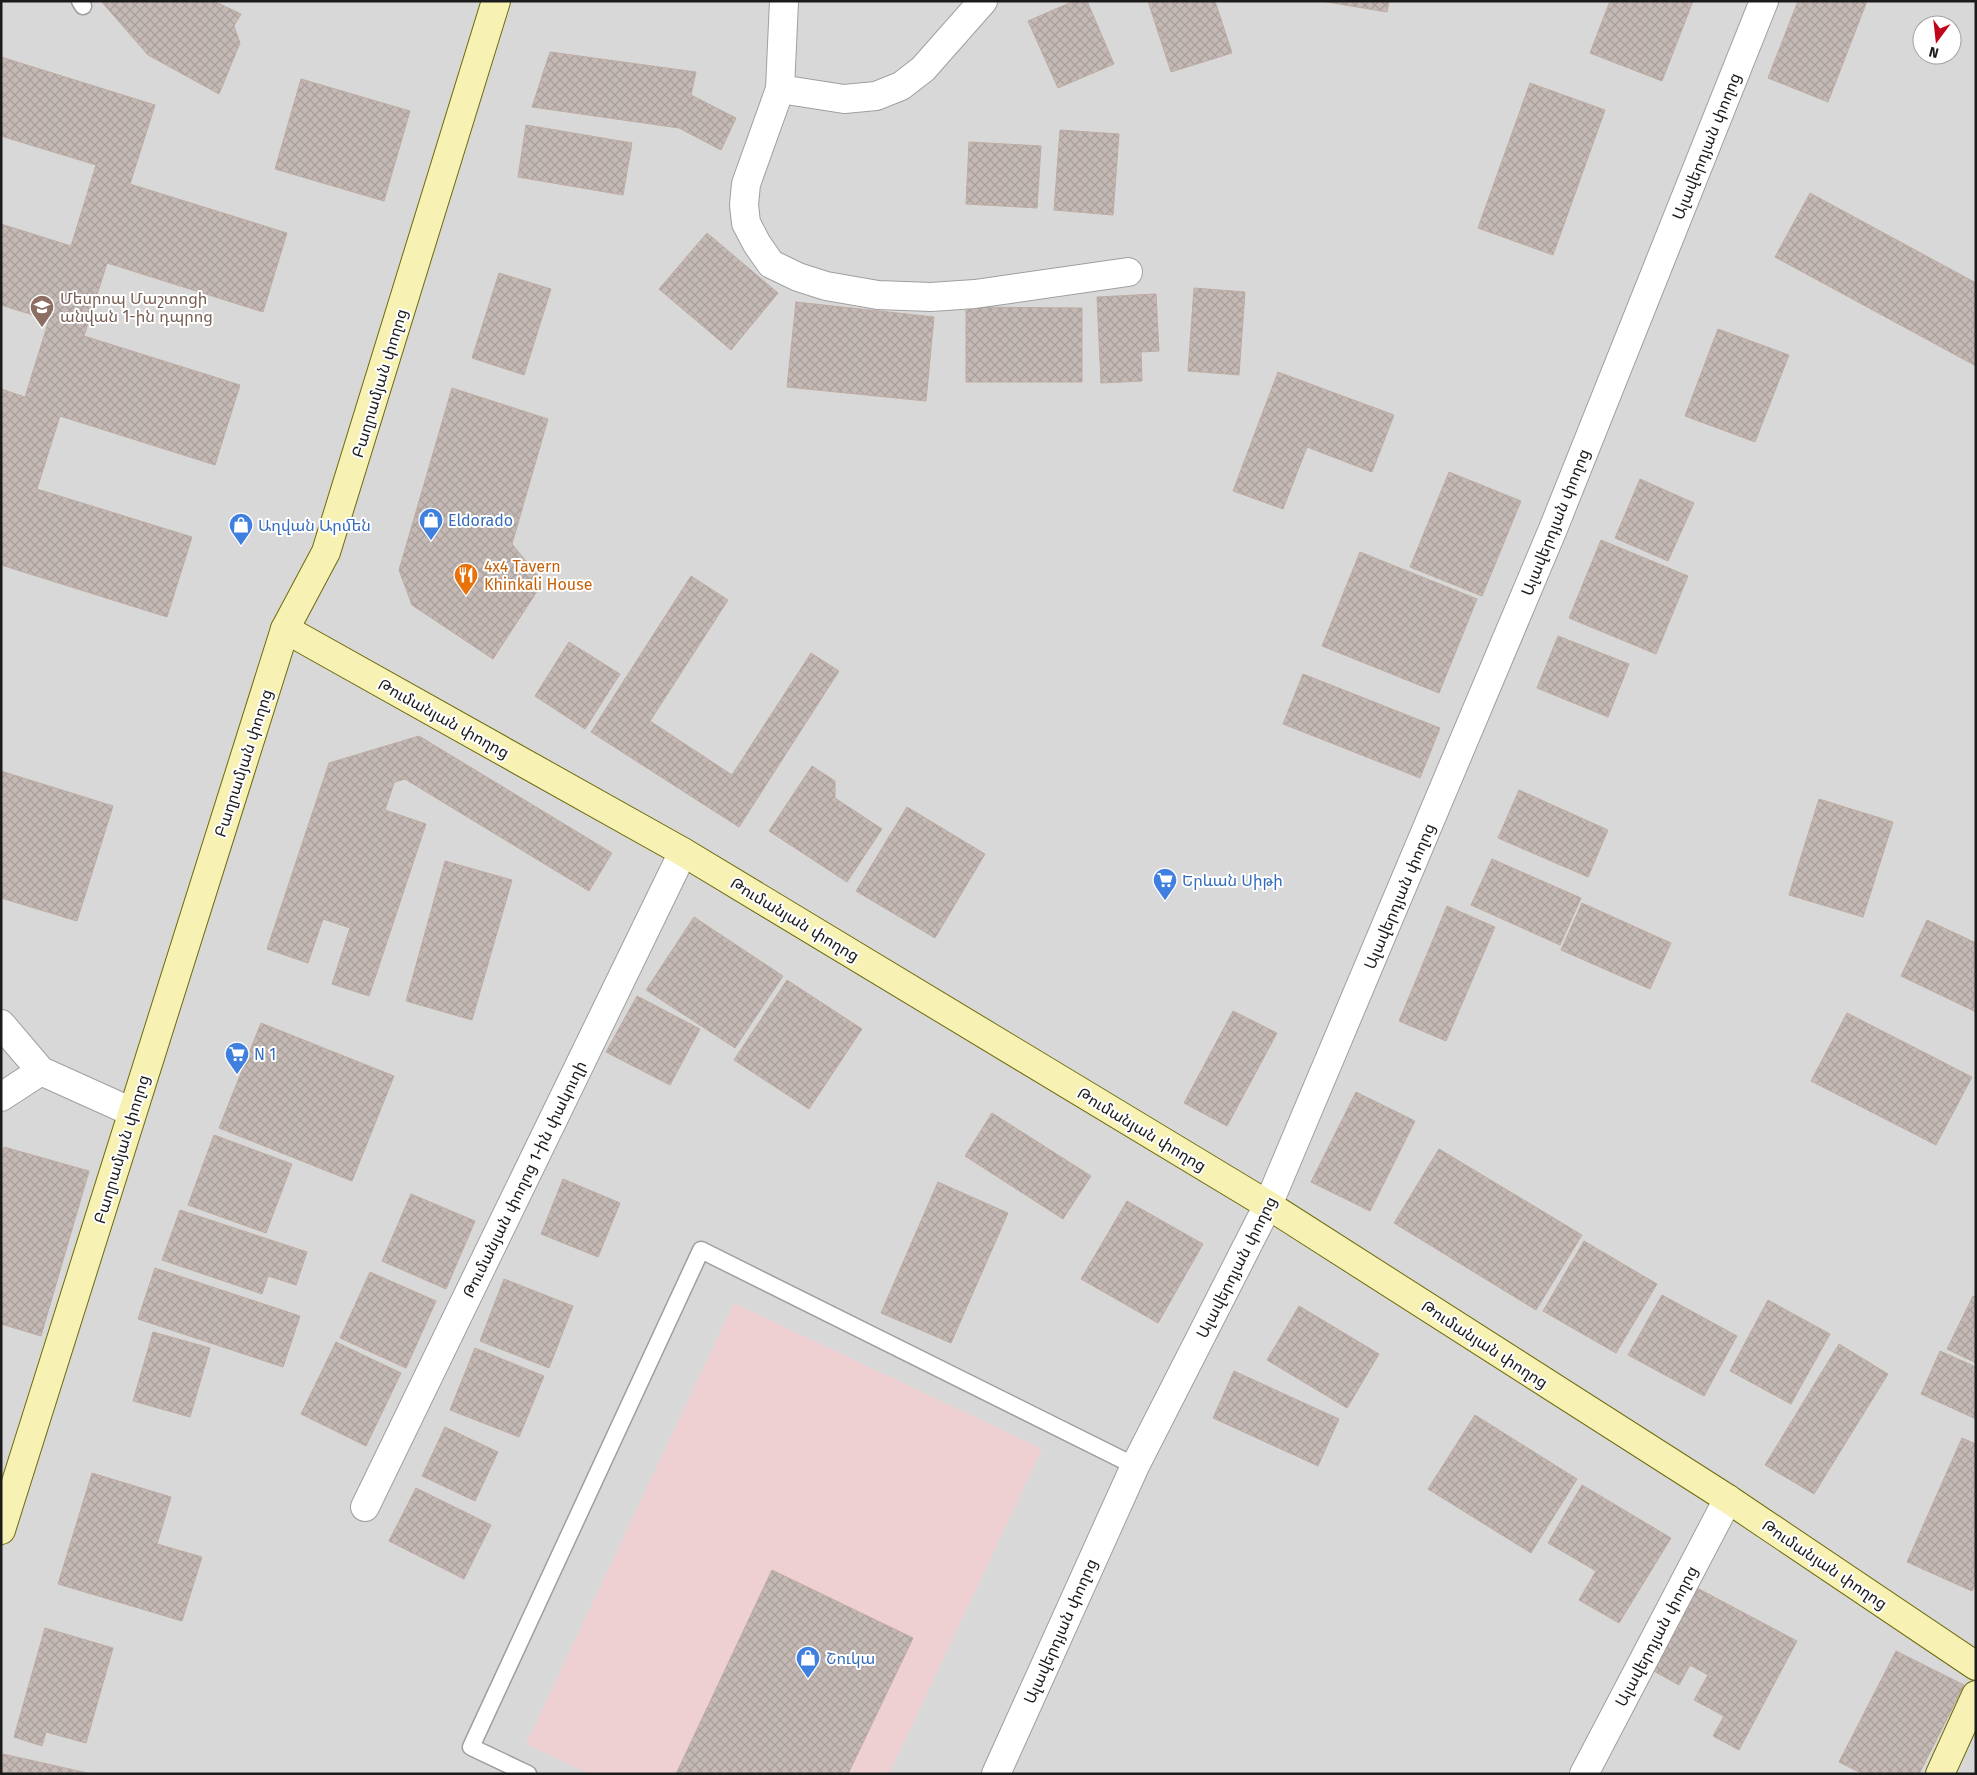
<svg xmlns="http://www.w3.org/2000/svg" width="1977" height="1775" font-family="'Fira Sans','Noto Sans Armenian',sans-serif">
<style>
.residential{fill:#d9d8d8;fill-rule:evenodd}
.commercial{fill:#eecfd2}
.building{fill:url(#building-cross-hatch);stroke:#beaca3}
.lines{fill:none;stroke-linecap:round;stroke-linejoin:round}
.lane-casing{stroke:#9f9f9f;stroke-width:19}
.street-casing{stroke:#9f9f9f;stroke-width:30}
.secondary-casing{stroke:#6d6b07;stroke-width:30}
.lane{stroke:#fff;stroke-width:16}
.street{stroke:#fff;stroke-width:28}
.secondary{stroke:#f7f2b4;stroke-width:28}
.labels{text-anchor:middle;stroke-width:4;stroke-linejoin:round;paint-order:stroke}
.street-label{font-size:16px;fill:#1b1b1b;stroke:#fff}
.education-label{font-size:16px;fill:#785e54;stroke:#fff;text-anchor:start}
.shop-label{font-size:16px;fill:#366cbe;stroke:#fff;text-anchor:start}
.food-label{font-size:16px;fill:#c56008;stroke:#fff;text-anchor:start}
</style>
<defs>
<pattern id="building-cross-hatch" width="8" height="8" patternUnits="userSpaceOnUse" patternTransform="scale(1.25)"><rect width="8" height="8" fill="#c4b9b4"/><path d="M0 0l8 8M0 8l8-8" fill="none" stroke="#a89e9a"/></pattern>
</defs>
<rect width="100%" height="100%" fill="#ece7e0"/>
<!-- residential -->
<path class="residential" d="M1 1H1976V1774H1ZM1922 25H1952V55H1922Z"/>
<!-- commercial -->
<path class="commercial" d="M734 1303 1042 1449 889 1774H590L526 1744Z"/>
<!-- building -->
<g class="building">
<path d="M101 1H214L241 14 234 26 240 43 219 94 148 55Z"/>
<path d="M1074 1H1087L1114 64 1058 88 1028 21Z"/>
<path d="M1148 1H1215L1232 53 1171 72Z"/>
<path d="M1321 1H1389L1387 12Z"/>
<path d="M1610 1H1693L1662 81 1590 53Z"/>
<path d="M1798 1H1867L1828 102 1768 78Z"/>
<path d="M550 52 696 72 691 95 736 118 721 150 679 128 532 107Z"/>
<path d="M1 57 155 105 130 184 287 233 263 312 107 263 84 336 240 385 215 465 60 416 37 489 192 537 167 617 1 565V480L3 474 1 473V389L25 397 49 320 1 305V224L71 246 96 165 1 136Z"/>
<path d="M301 79 410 111 384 201 275 169Z"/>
<path d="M1530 83 1605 110 1553 255 1478 228Z"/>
<path d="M526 125 632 143 623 195 518 177Z"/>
<path d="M1060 130 1119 134 1113 215 1054 210Z"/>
<path d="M969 142 1041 146 1037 208 966 204Z"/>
<path d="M1810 193 1976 283V366L1775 257Z"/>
<path d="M707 233 778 293 731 350 659 289Z"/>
<path d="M499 273 551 289 524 375 472 358Z"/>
<path d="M1194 288 1245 292 1239 375 1188 371Z"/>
<path d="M1156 294 1159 351 1141 352 1142 381 1101 383 1097 297Z"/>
<path d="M796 302 934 317 926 401 787 387Z"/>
<path d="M966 307 1082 308V382H966Z"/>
<path d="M1718 329 1789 355 1755 442 1685 416Z"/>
<path d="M1278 372 1394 415 1372 472 1307 447 1283 509 1233 491Z"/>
<path d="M452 388 548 419 512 544 543 582 493 659 412 605 399 570Z"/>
<path d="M1449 472 1521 501 1482 596 1410 567Z"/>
<path d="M1640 479 1694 503 1668 561 1615 538Z"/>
<path d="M1601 540 1688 576 1656 654 1569 618Z"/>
<path d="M1360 552 1477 599 1439 693 1322 646Z"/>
<path d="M691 576 728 600 650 721 732 775 811 653 839 671 739 827 591 732Z"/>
<path d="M1558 636 1629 664 1608 717 1537 688Z"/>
<path d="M569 642 620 674 585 729 535 696Z"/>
<path d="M1303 674 1440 728 1420 778 1283 724Z"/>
<path d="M419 736 612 853 589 891 405 779 392 783H394L385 810 426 824 369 996 332 984 350 928 323 919 308 963 267 949 329 763Z"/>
<path d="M812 766 835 781V798L882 829 847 882 769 831Z"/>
<path d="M1 771 113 806 77 921 1 898Z"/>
<path d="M1519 790 1608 830 1588 877 1498 838Z"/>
<path d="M1819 799 1893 822 1863 917 1789 895Z"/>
<path d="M907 807 985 854 935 938 856 891Z"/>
<path d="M1492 859 1581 898 1560 945 1471 905Z"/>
<path d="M445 861 512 880 472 1020 406 1001Z"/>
<path d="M1582 903 1671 943 1650 989 1561 950Z"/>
<path d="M1447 906 1495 927 1446 1041 1399 1021Z"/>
<path d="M694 917 783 976 735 1048 646 990Z"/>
<path d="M1927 920 1976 943V1012L1901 976Z"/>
<path d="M787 980 862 1029 809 1109 734 1060Z"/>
<path d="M637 996 700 1029 670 1085 606 1052Z"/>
<path d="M1233 1011 1277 1033 1227 1126 1184 1103Z"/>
<path d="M1847 1013 1972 1077 1936 1145 1811 1081Z"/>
<path d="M261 1023 394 1076 352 1181 219 1128Z"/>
<path d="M1356 1092 1415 1121 1370 1211 1311 1182Z"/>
<path d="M992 1113 1091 1176 1063 1219 965 1156Z"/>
<path d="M214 1135 292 1164 266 1233 188 1205Z"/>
<path d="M4 1147 89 1171 41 1336 1 1324V1156Z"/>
<path d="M1439 1149 1582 1235 1536 1310 1394 1223Z"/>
<path d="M563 1179 620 1203 598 1257 541 1234Z"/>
<path d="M938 1182 1008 1213 951 1343 881 1313Z"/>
<path d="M411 1194 475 1221 446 1289 382 1261Z"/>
<path d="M1127 1201 1203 1244 1158 1323 1081 1279Z"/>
<path d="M180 1210 307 1252 296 1285 268 1276 262 1294 162 1260Z"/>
<path d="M1584 1241 1657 1284 1616 1353 1543 1311Z"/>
<path d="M155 1268 300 1316 283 1367 138 1319Z"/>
<path d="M370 1272 436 1301 406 1368 340 1338Z"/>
<path d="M504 1279 573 1306 549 1368 480 1341Z"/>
<path d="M1662 1295 1737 1336 1704 1396 1628 1355Z"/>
<path d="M1973 1296 1976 1297V1363L1947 1349Z"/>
<path d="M1768 1300 1830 1334 1791 1404 1730 1371Z"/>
<path d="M1299 1306 1379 1354 1347 1408 1267 1360Z"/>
<path d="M153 1332 210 1348 190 1417 133 1401Z"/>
<path d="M336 1342 401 1373 366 1446 301 1414Z"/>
<path d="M1839 1344 1888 1374 1814 1494 1765 1465Z"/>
<path d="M475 1348 544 1376 519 1437 450 1410Z"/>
<path d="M1940 1351 1976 1367V1419L1921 1394Z"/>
<path d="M1234 1371 1339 1419 1318 1466 1213 1418Z"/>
<path d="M1475 1415 1577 1479 1531 1553 1428 1489Z"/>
<path d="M445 1427 498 1452 475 1501 422 1476Z"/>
<path d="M1962 1438 1976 1444V1582L1972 1591 1907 1562Z"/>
<path d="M92 1473 171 1497 157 1544 202 1557 182 1621 58 1584Z"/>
<path d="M1582 1485 1671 1538 1619 1623 1579 1600 1596 1571 1548 1543Z"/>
<path d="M416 1488 491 1525 464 1579 389 1541Z"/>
<path d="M772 1570 913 1638 848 1774H676Z"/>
<path d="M1697 1588 1797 1641 1739 1750 1713 1736 1724 1716 1694 1700 1708 1675 1690 1665 1679 1685 1652 1670Z"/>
<path d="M45 1628 113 1648 86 1743 46 1732 42 1746 14 1737Z"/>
<path d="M1896 1651 1964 1685 1919 1774H1863L1839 1762Z"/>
<path d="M3 1754 92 1774H1Z"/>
</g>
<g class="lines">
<defs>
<g id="lane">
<path d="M80 1 83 6"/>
<path d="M528 1774 471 1747 701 1250 1135 1466"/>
</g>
<g id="street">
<path d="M784 1 780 89 746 184 744 205 746 223 757 244 771 264 798 277 826 286 878 295 931 297 975 294 1128 272"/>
<path d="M780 89 844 99 876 96 901 86 923 69 983 1"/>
<path d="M1 1024 41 1071 132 1112"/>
<path d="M1 1097 41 1071"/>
<path d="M365 1507 683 852"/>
<path d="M996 1774 1135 1466 1268 1205 1553 529 1764 1"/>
<path d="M1584 1774 1728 1499"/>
</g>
<g id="secondary">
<path d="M285 629 683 852 1268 1205 1728 1499 1976 1666"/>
<path d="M1 1530 285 629 326 552 496 1"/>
<path d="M1940 1774 1976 1695"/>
</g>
</defs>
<!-- lane casing -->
<use href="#lane" class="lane-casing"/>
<!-- street casing -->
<use href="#street" class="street-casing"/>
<!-- secondary casing -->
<use href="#secondary" class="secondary-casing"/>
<!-- lane -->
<use href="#lane" class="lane"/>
<!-- street -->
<use href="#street" class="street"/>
<!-- secondary -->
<use href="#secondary" class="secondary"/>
</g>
<!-- icons -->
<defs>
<symbol id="school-pin" viewBox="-11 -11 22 30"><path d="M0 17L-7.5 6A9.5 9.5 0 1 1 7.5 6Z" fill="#8d6e63" stroke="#fff"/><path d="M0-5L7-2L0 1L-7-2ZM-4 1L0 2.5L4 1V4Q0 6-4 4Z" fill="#fff"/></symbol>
<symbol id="shop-pin" viewBox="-11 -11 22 30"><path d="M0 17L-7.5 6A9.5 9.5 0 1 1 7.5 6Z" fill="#3f7fe0" stroke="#fff"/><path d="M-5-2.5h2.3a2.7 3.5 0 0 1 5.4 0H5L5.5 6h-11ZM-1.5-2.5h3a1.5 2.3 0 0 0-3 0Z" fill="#fff"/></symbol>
<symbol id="restaurant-pin" viewBox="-11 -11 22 30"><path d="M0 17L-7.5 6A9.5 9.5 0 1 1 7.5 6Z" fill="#e8710a" stroke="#fff"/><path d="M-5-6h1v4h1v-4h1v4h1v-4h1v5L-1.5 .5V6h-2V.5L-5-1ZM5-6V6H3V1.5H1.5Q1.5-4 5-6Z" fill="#fff"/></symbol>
<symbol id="supermarket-pin" viewBox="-11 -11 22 30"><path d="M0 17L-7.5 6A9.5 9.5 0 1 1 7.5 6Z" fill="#3f7fe0" stroke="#fff"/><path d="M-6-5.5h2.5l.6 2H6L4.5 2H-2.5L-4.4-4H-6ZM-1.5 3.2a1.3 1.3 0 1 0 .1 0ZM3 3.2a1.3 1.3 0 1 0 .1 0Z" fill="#fff"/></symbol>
</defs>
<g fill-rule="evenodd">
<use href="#school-pin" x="28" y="293" width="28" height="38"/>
<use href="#shop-pin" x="417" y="506" width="28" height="38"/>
<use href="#shop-pin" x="227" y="511" width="28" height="38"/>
<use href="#restaurant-pin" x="452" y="561" width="28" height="38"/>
<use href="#supermarket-pin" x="1151" y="866" width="28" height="38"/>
<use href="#supermarket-pin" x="223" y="1040" width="28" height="38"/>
<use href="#shop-pin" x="794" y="1644" width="28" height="38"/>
</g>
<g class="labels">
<!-- street labels -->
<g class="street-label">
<text transform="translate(1706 146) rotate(-68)" y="6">Ալավերդյան փողոց</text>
<text transform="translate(379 383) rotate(-73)" y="6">Բաղրամյան փողոց</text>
<text transform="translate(1555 522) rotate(-68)" y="6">Ալավերդյան փողոց</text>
<text transform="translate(444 718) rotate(29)" y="6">Թումանյան փողոց</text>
<text transform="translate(243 763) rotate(-72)" y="6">Բաղրամյան փողոց</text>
<text transform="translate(1399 896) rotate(-67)" y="6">Ալավերդյան փողոց</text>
<text transform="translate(795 919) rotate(31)" y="6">Թումանյան փողոց</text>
<text transform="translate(1142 1129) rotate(31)" y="6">Թումանյան փողոց</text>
<text transform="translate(121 1149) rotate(-73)" y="6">Բաղրամյան փողոց</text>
<text transform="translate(524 1179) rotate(-64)" y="6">Թումանյան փողոց 1-ին փակուղի</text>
<text transform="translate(1236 1267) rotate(-63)" y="6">Ալավերդյան փողոց</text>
<text transform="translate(1485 1344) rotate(33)" y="6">Թումանյան փողոց</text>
<text transform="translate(1825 1564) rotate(34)" y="6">Թումանյան փողոց</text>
<text transform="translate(1060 1631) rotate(-66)" y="6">Ալավերդյան փողոց</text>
<text transform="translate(1656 1636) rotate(-62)" y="6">Ալավերդյան փողոց</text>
</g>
<!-- education labels -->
<g class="education-label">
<text x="60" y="304">Մեսրոպ Մաշտոցի<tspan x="60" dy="18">անվան 1-ին դպրոց</tspan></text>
</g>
<!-- shop labels -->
<g class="shop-label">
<text x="448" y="526">Eldorado</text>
<text x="258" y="531">Աղվան Արմեն</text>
<text x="1182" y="886">Երևան Սիթի</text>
<text x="254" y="1060">N 1</text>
<text x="826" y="1664">Շուկա</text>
</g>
<!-- food labels -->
<g class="food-label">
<text x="484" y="572">4x4 Tavern<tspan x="484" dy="18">Khinkali House</tspan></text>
</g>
</g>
<!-- border -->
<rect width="1977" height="1775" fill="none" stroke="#1b1b1b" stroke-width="5"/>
<!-- north arrow -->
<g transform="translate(1937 40) rotate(195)"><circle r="24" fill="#ffffff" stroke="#a4a4a4"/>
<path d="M0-4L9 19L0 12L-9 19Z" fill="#c1051c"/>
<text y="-8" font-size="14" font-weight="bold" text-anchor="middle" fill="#1b1b1b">N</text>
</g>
</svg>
